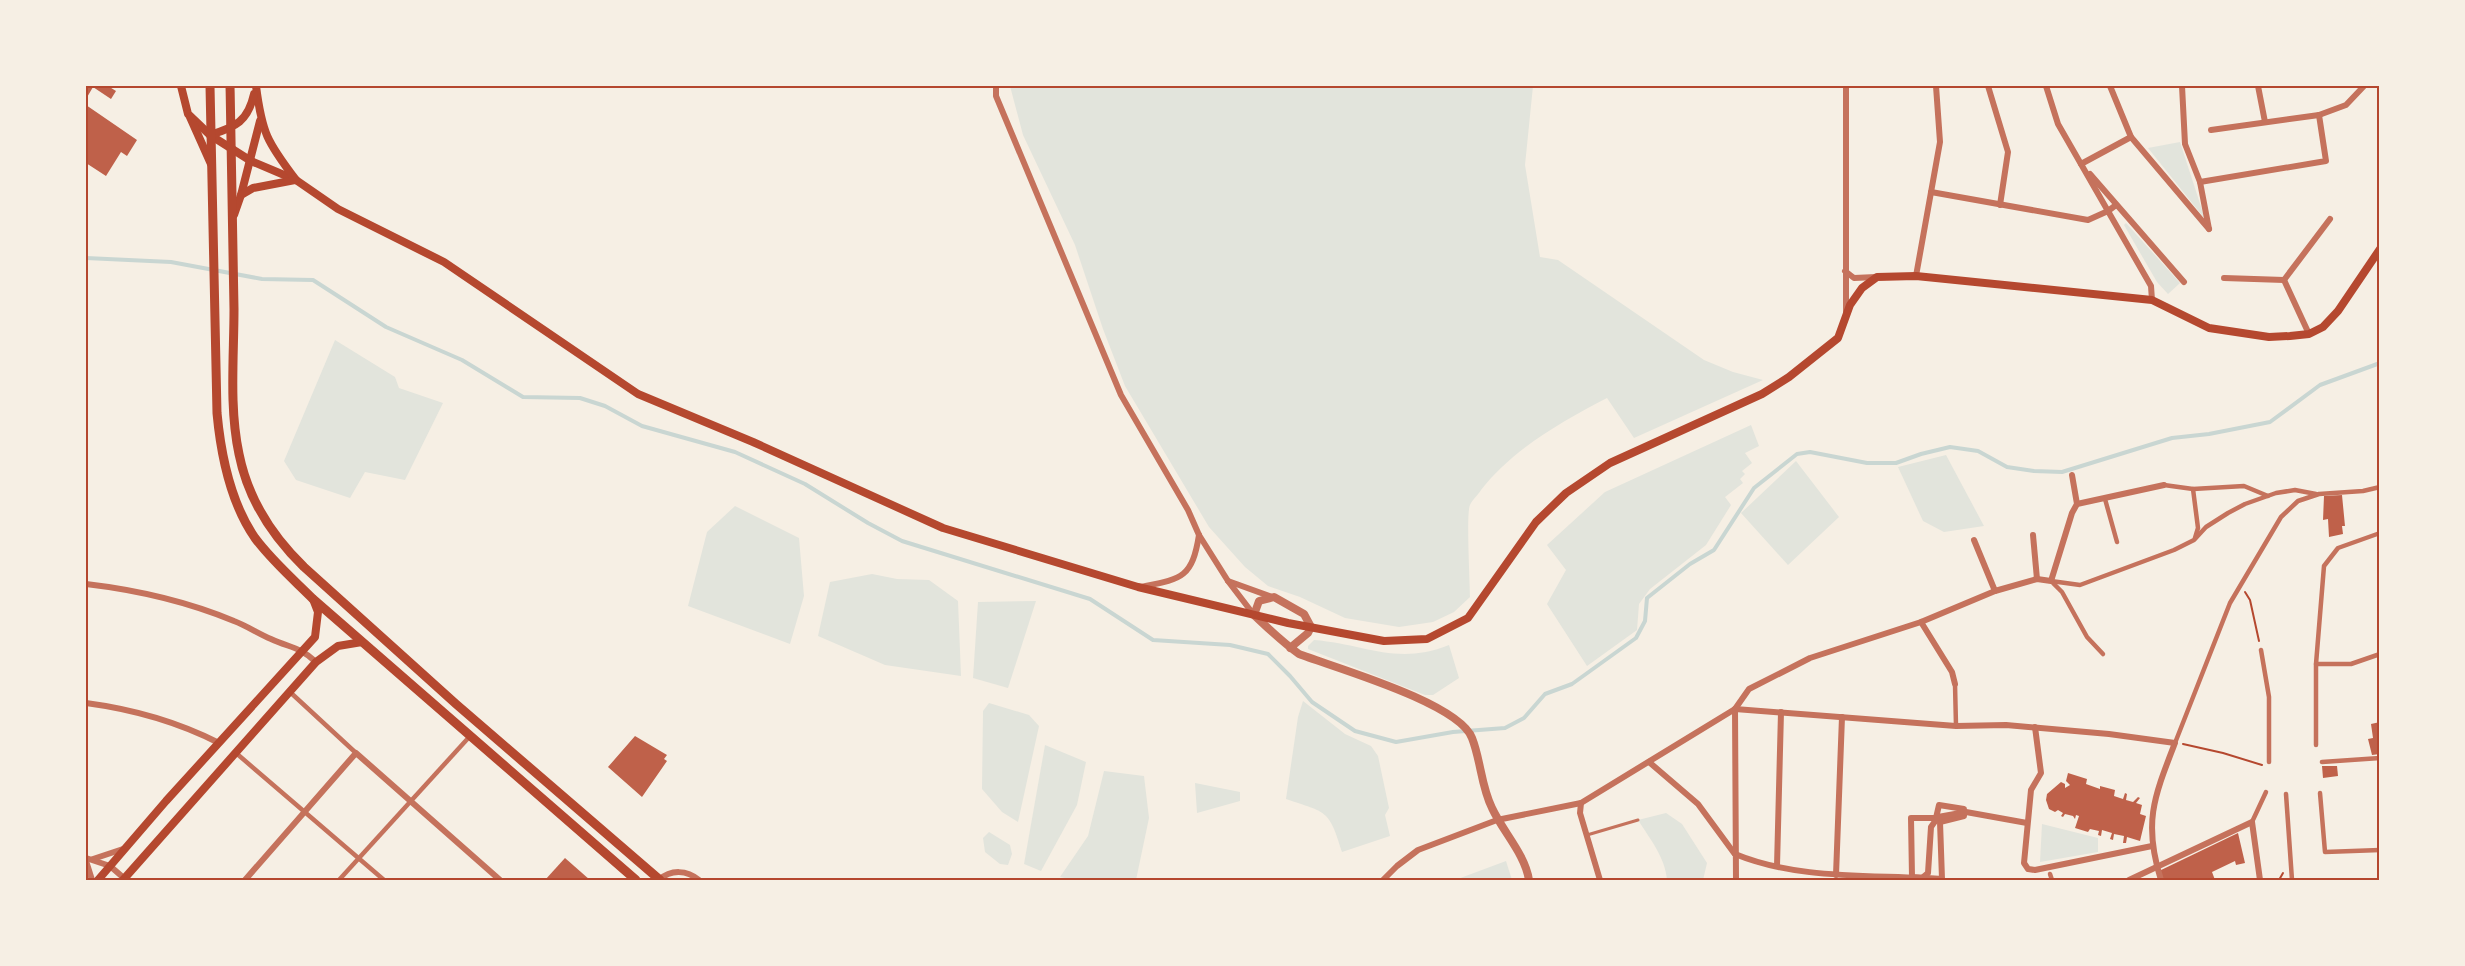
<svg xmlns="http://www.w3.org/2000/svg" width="2465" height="966" font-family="Bitter,serif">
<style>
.green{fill:#e2e4dc}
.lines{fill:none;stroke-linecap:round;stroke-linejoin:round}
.stream{stroke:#c9d6d2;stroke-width:4}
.building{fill:#bf614a}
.path{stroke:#b5482f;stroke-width:2}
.service{stroke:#c5725c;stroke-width:3}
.pedestrian{stroke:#c5725c;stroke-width:4.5}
.minor{stroke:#c5725c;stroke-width:6}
.tertiary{stroke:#c5725c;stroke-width:8}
.secondary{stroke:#b5482f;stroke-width:8}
.primary{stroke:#b5482f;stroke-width:9}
.neatline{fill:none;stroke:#b5482f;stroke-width:2}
</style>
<rect width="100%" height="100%" fill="#f6efe4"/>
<!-- green -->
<g class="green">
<path d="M1010 86H1533L1525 165 1540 257 1558 260 1704 360 1733 372 1763 380 1634 438 1607 398C1561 422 1513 449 1481 490 1478 495 1472 500 1470 505 1466 513 1470 583 1470 597L1454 612 1433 622 1399 627 1345 618 1300 597 1268 586 1245 567 1209 527 1125 386 1103 329 1075 245 1023 135Z"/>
<path d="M2180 142 2205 219 2148 148Z"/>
<path d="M2126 223 2180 283 2168 294 2157 282 2124 225Z"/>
<path d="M335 340 395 377 399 388 443 403 405 480 365 472 350 498 296 480 284 461Z"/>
<path d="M1751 425 1759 446 1745 453 1752 463 1742 471 1745 474 1740 479 1743 483 1725 497 1731 505 1706 545 1650 589 1639 604 1637 630 1587 666 1547 604 1566 570 1547 545 1605 492Z"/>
<path d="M1946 455 1984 526 1944 532 1923 521 1898 467Z"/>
<path d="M1796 461 1839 517 1788 565 1741 513Z"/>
<path d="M735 506 799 538 804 596 790 644 688 606 707 532Z"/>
<path d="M872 574 897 579 929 580 958 601 961 676 885 665 818 636 830 582Z"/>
<path d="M1036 601 1008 688 973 678 978 602Z"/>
<path d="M1314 640C1365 644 1397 666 1449 645L1459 678 1433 695H1425L1308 649V646Z"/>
<path d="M1303 701 1345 734 1371 746 1378 756 1389 808 1385 815 1390 836 1342 852C1329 809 1327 813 1286 799L1298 717Z"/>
<path d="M989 703 1029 715 1039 726 1018 822 1002 812 982 789 983 711Z"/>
<path d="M1045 745 1086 762 1077 805 1041 871 1024 864Z"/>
<path d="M1104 771 1144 776 1149 818 1136 880H1075L1060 877 1088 836Z"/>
<path d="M1195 783 1240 792V801L1197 813Z"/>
<path d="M1666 813 1682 824 1707 863 1703 880H1667C1665 857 1650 839 1638 820Z"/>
<path d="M2042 824 2098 838V852L2040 862Z"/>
<path d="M989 832 1010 845 1012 854 1008 865 1000 864 985 852 983 838Z"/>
<path d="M1506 861 1512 880H1455Z"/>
</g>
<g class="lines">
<!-- stream -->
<path class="stream" d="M86 258 171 262 262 279 313 280 386 327 462 360 523 397 580 398 605 406 642 426 735 452 805 484 868 523 902 541 1090 599 1153 640 1230 645 1268 654 1290 676 1312 702 1355 731 1396 742 1453 732 1505 728 1524 718 1545 694 1572 684 1636 638 1645 621 1647 598 1690 564 1714 550 1754 488 1797 454 1810 452 1867 463H1896L1921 454 1950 447 1978 451 2007 467 2034 471 2062 472 2172 438 2209 434 2270 422 2320 385 2380 363"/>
</g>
<!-- building -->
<g class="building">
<path d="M86 86H108L116 91 111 99 93 87 86 99Z"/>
<path d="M86 105 137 140 127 156 121 152 106 176 86 163Z"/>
<path d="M2342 495 2345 526H2342L2343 534 2329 537 2328 519 2323 520 2324 496Z"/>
<path d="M2380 722V754L2372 755 2368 739 2373 738 2371 724Z"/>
<path d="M635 736 667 755 664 759 667 761 642 797 608 767Z"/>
<path d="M2322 766H2337L2338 776 2323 778Z"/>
<path d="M2068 773 2087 779 2086 784 2100 789V786L2115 790 2114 796 2123 799 2125 793 2127 794 2126 800 2133 802 2138 797 2140 798 2136 803 2142 805 2140 814 2146 816 2140 841 2127 837 2126 843H2123L2124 836 2114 834 2113 840 2110 839 2112 833 2102 830 2101 836 2098 835 2099 831 2090 829 2088 832 2075 828 2079 816 2076 815 2075 819 2073 816 2065 814 2063 817 2061 816 2063 813 2058 810 2055 812 2049 809 2046 800 2047 794 2061 782 2065 784V788L2070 785 2066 781Z"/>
<path d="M2238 833 2245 863 2236 865 2235 861 2212 872 2215 880H2162L2159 871Z"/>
<path d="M565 858 590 880H545Z"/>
</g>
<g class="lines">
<!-- path -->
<g class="path">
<path d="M2245 592 2250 600 2259 641"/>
<path d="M2183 744 2223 753 2262 765"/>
<path d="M2279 880 2283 873"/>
</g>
<!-- service -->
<path class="service" d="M1587 835 1638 820"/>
<!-- pedestrian -->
<g class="pedestrian">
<path d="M2164 485 2193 489 2244 486 2268 496"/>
<path d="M2193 489 2198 528 2195 538"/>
<path d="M2105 499 2117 542"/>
<path d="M2051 581 2080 585 2174 550 2194 540 2206 527 2228 513 2245 504 2276 493 2295 490 2316 494"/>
<path d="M2053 583 2062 592 2087 637 2103 654"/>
<path d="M2261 650 2269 697V762"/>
<path d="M2316 664H2351L2380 654"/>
<path d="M1955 684 1956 726"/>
<path d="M290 692 356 753"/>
<path d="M2175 743 2230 603 2281 517 2298 501 2319 494 2363 491 2380 487"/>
<path d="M2316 745V664L2324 566 2338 548 2380 533"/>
<path d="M236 753 384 880"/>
<path d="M2322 762 2380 758"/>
<path d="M2320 793 2325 852 2380 850"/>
<path d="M2286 794 2292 880"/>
<path d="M2252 822 2266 792"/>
<path d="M2050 874 2052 880"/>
<path d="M339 880 471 735"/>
</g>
<!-- minor -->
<g class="minor">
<path d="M996 86V96L1121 395 1188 510 1199 535 1228 581 1254 615"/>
<path d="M1988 86 2008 152 2000 205"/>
<path d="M2046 86 2058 124 2151 286 2152 300"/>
<path d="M2110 86 2131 137 2209 229"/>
<path d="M2182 86 2185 144 2200 182 2209 229"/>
<path d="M2258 86 2265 122"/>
<path d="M2211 130 2319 115 2346 105 2364 86"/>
<path d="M2081 164 2131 137"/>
<path d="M2090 174 2184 282"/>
<path d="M2200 182 2326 161 2319 115"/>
<path d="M1931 192 2088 220 2108 211 2116 205"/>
<path d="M1845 271 1854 278 1876 277"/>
<path d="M1916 276 1940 142 1936 86"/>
<path d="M2224 278 2284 280"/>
<path d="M2284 280 2330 219"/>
<path d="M2284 280 2309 334"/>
<path d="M1846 313V86"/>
<path d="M2077 504 2164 485"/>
<path d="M2033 535 2037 579"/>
<path d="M1974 540 1995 591"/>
<path d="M1228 581 1272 597"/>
<path d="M86 584C137 590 186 601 234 621 247 626 259 634 271 639 291 648 300 647 316 662"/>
<path d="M1140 587C1181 579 1192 579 1199 535"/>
<path d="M1921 622 1952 672 1955 684"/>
<path d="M86 703C131 709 178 722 219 743"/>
<path d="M1735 709 1956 726 2006 725 2109 734 2175 743C2154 797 2143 823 2161 880"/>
<path d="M2035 727 2041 773 2031 790 2024 863 2028 869 2035 870 2152 846"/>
<path d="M1649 762 1698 804 1734 853"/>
<path d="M1581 803 1580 813 1600 880"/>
<path d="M1939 805 1964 809V816L1940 822 1942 879 1912 877 1911 818H1936Z"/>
<path d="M1735 854C1793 878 1860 875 1922 878L1928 873 1931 827 1938 817 1966 812 2027 823"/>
<path d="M86 858 110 866 125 879"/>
<path d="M93 859 123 849"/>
<path d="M86 861 92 880"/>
<path d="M1777 866 1781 712"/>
<path d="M1836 875 1842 717"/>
<path d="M245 880 356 753 500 880"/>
<path d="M659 880C671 869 687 870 699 880"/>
<path d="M1383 880 1397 866 1418 850 1497 820 1581 803 1735 709"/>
<path d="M1736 880 1735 709 1749 689 1810 658 1921 622 1995 591 2037 579 2051 581 2072 513 2077 504 2072 475"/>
<path d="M2129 880 2252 822 2260 880"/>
</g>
<!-- tertiary -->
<path class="tertiary" d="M1290 648 1308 633 1311 627 1304 614 1274 597 1259 601 1254 615C1269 629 1282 642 1299 654 1336 668 1459 703 1472 738 1481 761 1481 786 1492 808 1503 832 1525 854 1529 880"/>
<!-- secondary -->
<g class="secondary">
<path d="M181 86 188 114 210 135 251 161 296 180 338 209 444 262 638 394 753 442 943 528 1138 587 1288 623 1384 641 1427 639 1468 618 1536 522 1566 493 1610 463 1762 394 1789 377 1838 338 1850 305 1862 288 1877 277 1916 276 2152 300 2209 328 2269 337 2290 336 2309 334 2323 327 2338 311 2380 249"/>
<path d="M256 86C262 133 267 142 296 180"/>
<path d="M190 117 211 164"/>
<path d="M210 135C236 127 248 121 254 94"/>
<path d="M241 195 260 121"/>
<path d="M234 215 241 195 253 188 295 180"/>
<path d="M98 880 166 801 315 637 318 612 313 599"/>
<path d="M123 880 316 662 338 646 362 642"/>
</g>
<!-- primary -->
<g class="primary">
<path d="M210 86 217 413C221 456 230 502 255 538 272 561 293 579 313 599L636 880"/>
<path d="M230 86C232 160 233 234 234 309 234 357 229 407 239 454 248 499 272 536 304 567L456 704 660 880"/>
</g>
</g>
<!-- border -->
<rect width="2465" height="966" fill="none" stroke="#f6efe4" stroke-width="174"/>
<rect x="87" y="87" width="2291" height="792" class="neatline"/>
</svg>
